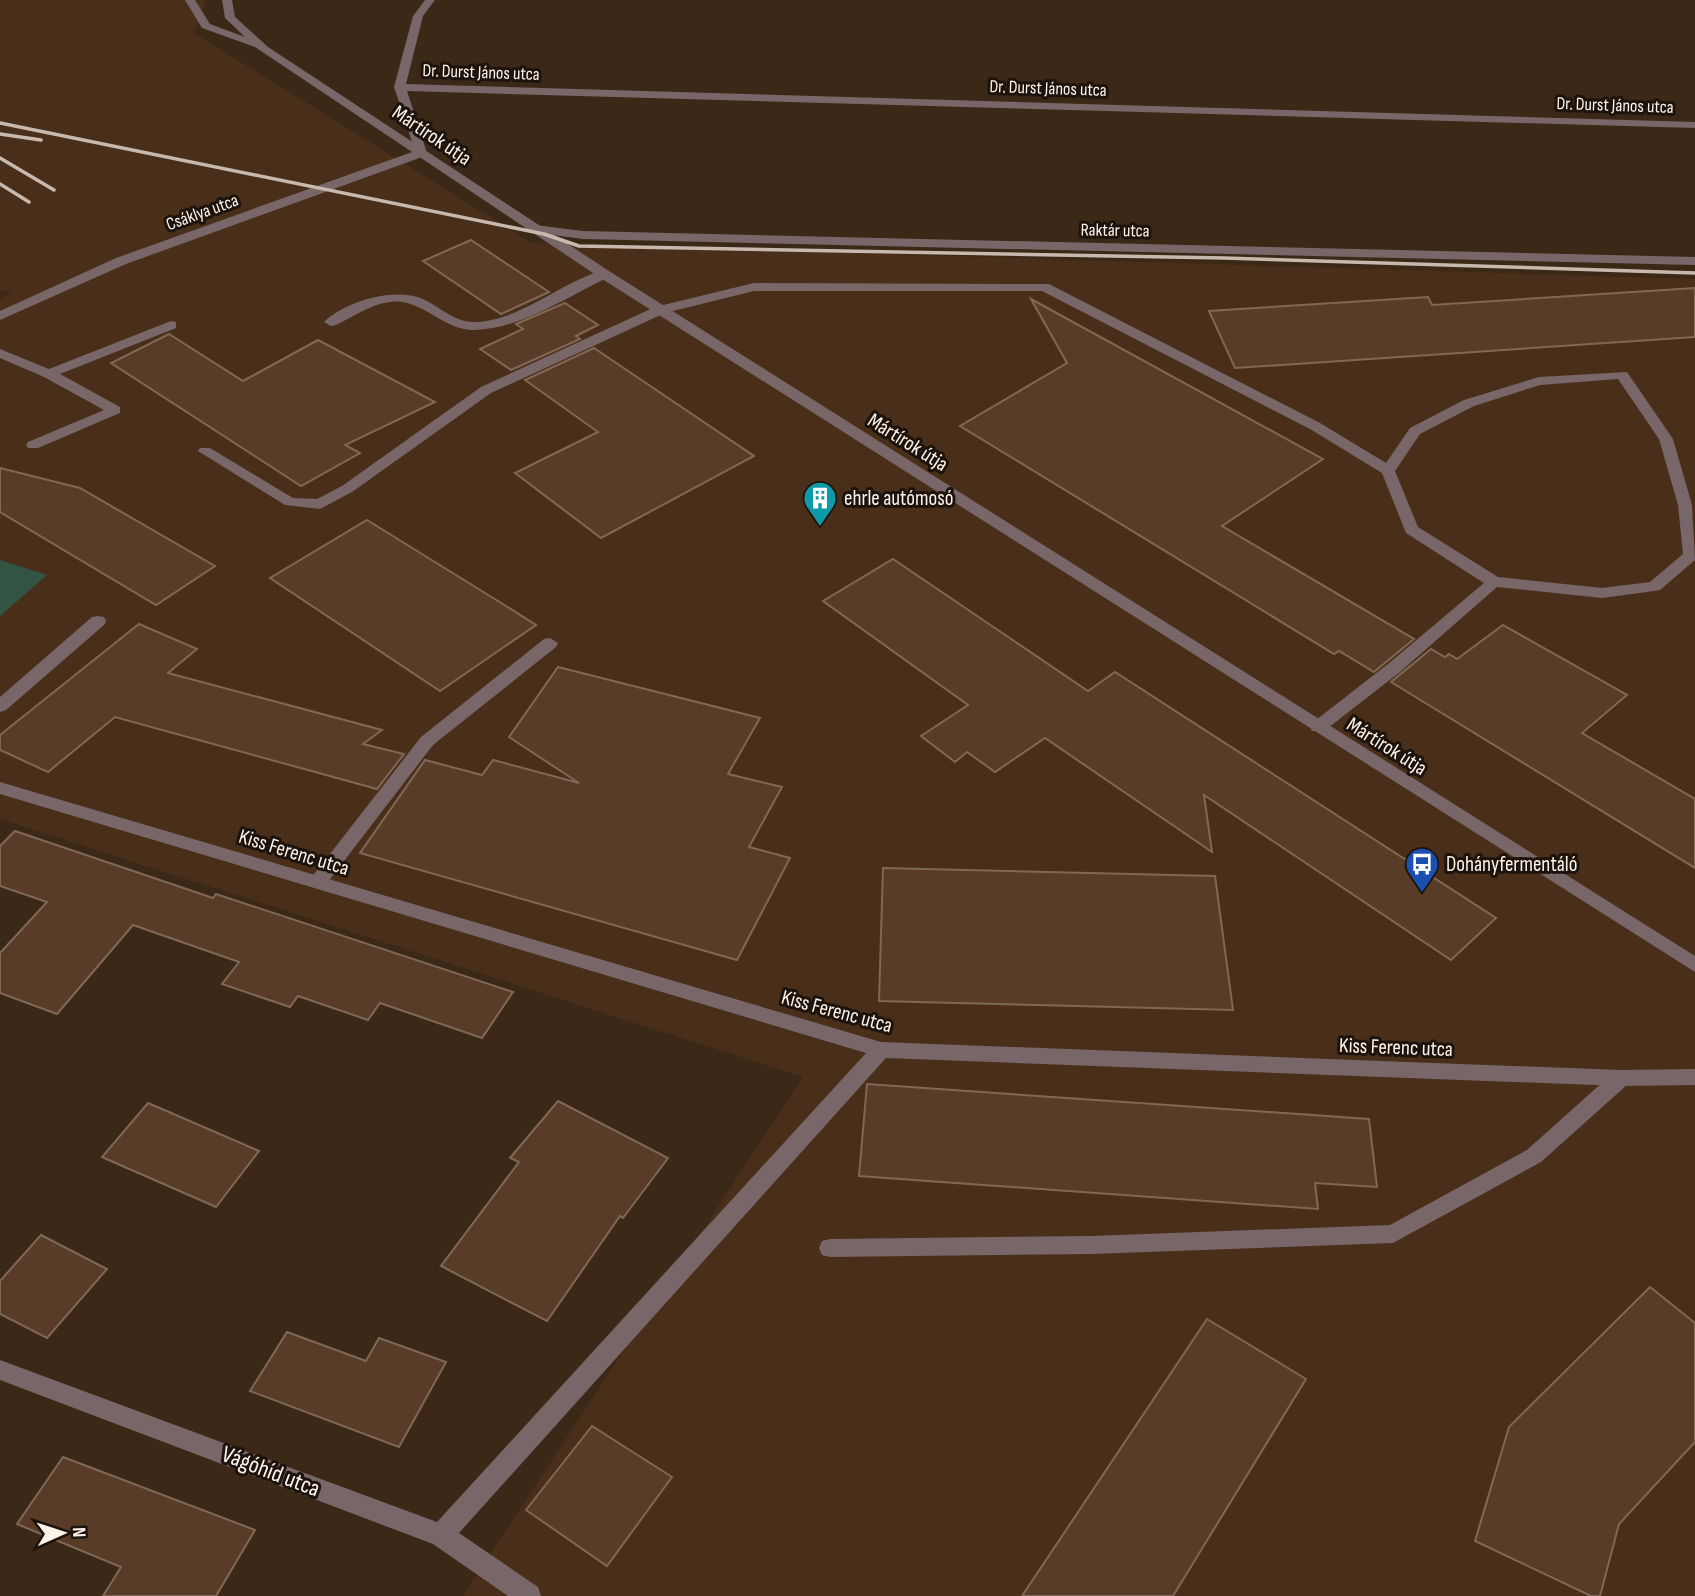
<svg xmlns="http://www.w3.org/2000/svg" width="1695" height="1596" font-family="'Sofia Sans Condensed',sans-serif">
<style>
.built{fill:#492f19}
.green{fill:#325543}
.building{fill:#583c27;stroke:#806856;stroke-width:2}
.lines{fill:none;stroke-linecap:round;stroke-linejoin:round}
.service{fill:#786668;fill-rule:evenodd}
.minor{fill:#786668;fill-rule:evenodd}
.tertiary{fill:#786668;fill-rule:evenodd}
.rail{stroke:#c7b9ae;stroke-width:3.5}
.labels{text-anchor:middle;stroke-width:6;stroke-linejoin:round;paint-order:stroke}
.far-street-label{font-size:18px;fill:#fef3ea;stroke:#1c130c}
.street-label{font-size:21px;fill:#fef3ea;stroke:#1c130c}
.poi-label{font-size:21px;fill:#fef3ea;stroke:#1c130c;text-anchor:start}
.near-street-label{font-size:24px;fill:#fef3ea;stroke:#1c130c}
</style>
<rect width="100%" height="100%" fill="#3c2817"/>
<!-- built -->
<path class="built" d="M0 0H206L194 33 532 243 1695 279V1596H463L803 1077 0 819V299L13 293 0 289Z"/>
<!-- green -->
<path class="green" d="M0 560 47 575 0 616Z"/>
<!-- building -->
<g class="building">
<path d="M471 240 549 292 501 314 423 261Z"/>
<path d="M1695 288V337L1235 368 1209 311 1428 297 1432 305Z"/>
<path d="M1031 299 1323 459 1222 526 1414 639 1374 672 1339 651 1334 654 960 426 1067 363Z"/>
<path d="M565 303 598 325 576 336 580 339 511 370 480 349 523 329 516 324Z"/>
<path d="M169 334 243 381 318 340 435 402 345 445 360 453 301 486 111 363Z"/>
<path d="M594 348 754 456 601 538 515 473 598 432 525 380Z"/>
<path d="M0 468 80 488 215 566 156 605 0 512Z"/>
<path d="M367 520 506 606 536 625 440 691 270 578Z"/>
<path d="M893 559 1088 691 1115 672 1496 918 1451 960 1204 795 1212 852 1045 738 995 772 967 752 955 762 921 736 968 705 823 601Z"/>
<path d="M139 624 197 649 168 673 382 730 363 744 404 754 377 789 115 717 48 772 0 750V735Z"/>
<path d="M1503 625 1627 695 1582 733 1695 799V868L1391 682 1431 649 1445 657 1449 654 1457 659Z"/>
<path d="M558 667 760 718 728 774 782 787 749 847 790 858 737 960 360 853 425 760 482 775 493 760 579 783 509 737Z"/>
<path d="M15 831 213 898 216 894 513 992 482 1038 380 1003 368 1020 298 996 290 1007 222 984 239 962 133 925 57 1014 0 993V953L47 902 0 886V846Z"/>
<path d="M883 868 1215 876 1233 1010 879 1001Z"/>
<path d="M867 1084 1369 1119 1377 1187 1315 1183 1318 1209 859 1176Z"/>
<path d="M558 1101 668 1158 623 1218 620 1216 547 1321 441 1266 519 1162 510 1158Z"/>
<path d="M148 1103 259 1151 216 1207 102 1157Z"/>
<path d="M41 1235 107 1269 47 1338 0 1314V1281Z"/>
<path d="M1650 1287 1695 1323V1442L1619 1524 1600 1596H1591L1475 1541 1509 1427Z"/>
<path d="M1207 1319 1306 1379 1173 1596H1022Z"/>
<path d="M287 1332 366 1361 379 1338 446 1362 399 1447 250 1391Z"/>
<path d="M592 1426 672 1477 607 1566 526 1510Z"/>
<path d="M63 1457 255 1530 216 1596H103L121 1567 17 1524Z"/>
</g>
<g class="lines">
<!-- service -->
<g class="service">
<path d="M604 270 609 271V277C568 296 521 329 475 330 443 331 421 297 390 302 371 304 353 317 336 325L331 326 324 322C346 301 396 286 425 300 441 308 455 322 474 322 521 321 560 282 604 270Z"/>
<path d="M754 283 1049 284 1320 423 1386 463 1410 428 1464 400 1539 377 1627 372 1673 439 1692 505 1695 560 1660 590 1654 591 1602 598 1497 587 1400 672 1324 731H1312L1310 727 1312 723 1388 664 1484 583 1406 533 1382 473 1310 429 1042 291H754L665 313 491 393 352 492 320 509 285 505 198 451 200 448H210L293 498 317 499 342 486 481 387 655 307ZM1618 379 1659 439 1678 505 1683 554 1650 582 1602 588 1498 577 1418 527 1395 471 1420 434 1474 406 1540 385Z"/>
<path d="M171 321 176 322V328L60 374 120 407V413L38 448H28L26 445 28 442 104 410 44 377 0 358V349L49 369Z"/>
<path d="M98 616 104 617 106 621 104 625 6 710 0 712V697L92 617Z"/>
<path d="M550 638 558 643 556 647 433 745 324 887H312L309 882 312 877 421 737 544 639Z"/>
<path d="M1621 1070 1628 1072 1631 1078 1628 1084 1541 1162 1393 1243 1091 1254 830 1257 822 1255 819 1248 822 1241 830 1239 1091 1236 1390 1225 1527 1150 1614 1072Z"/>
</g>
<!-- minor -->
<g class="minor">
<path d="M425 0H435L423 16 406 84 1695 122V128L407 91 427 153 425 156 126 264 0 320V311L116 258 415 151 394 87 413 16Z"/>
<path d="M535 225 583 231 1695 257V265L583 239 531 232V226Z"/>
<path d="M0 782 881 1042 1621 1070 1695 1069V1085L1621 1086 886 1058 459 1533 538 1587 541 1596H508L433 1544 0 1380V1360L437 1522 866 1053 0 794Z"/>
</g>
<!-- tertiary -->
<path class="tertiary" d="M185 0H195L210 24 245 37 225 18 222 0H232L235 17 268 47 609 271 1695 956V972L599 277 255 47 202 28Z"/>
<!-- rail -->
<g class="rail">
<path d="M0 123 544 234 579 246 1224 258 1695 273"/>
<path d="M0 134 41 140"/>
<path d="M0 158 54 190"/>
<path d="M0 184 29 202"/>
</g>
</g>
<!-- icons -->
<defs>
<symbol id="building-pin" viewBox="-11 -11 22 30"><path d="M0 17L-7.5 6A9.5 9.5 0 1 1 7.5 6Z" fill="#0f9aa8" stroke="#1c130c"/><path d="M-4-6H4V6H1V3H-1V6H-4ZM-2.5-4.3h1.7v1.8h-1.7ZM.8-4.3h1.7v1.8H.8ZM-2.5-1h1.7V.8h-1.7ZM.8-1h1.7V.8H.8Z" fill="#fff"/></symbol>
<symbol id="bus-pin" viewBox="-11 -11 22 30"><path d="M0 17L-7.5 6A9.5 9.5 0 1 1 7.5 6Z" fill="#1a4fb4" stroke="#1c130c"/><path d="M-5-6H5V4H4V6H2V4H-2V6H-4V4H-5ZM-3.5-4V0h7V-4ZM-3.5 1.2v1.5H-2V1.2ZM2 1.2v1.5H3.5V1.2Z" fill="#fff"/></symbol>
</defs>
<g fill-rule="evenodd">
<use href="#building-pin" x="801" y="479" width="38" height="52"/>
<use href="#bus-pin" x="1403" y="845" width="38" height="52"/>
</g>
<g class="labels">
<!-- far-street labels -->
<g class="far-street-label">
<text transform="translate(481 72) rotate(2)" y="6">Dr. Durst János utca</text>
<text transform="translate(1048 88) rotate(2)" y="6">Dr. Durst János utca</text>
<text transform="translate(1615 105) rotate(2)" y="6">Dr. Durst János utca</text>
<text transform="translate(202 212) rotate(-20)" y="6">Csáklya utca</text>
<text transform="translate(1115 230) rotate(1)" y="6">Raktár utca</text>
</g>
<!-- street labels -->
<g class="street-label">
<text transform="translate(432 135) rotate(34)" y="7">Mártírok útja</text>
<text transform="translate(908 442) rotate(32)" y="7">Mártírok útja</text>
<text transform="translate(1387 746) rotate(32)" y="7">Mártírok útja</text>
<text transform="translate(294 852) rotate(17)" y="7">Kiss Ferenc utca</text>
<text transform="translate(837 1011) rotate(15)" y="7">Kiss Ferenc utca</text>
<text transform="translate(1396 1047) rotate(2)" y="7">Kiss Ferenc utca</text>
</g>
<!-- poi labels -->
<g class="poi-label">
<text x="844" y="505">ehrle autómosó</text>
<text x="1446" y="871">Dohányfermentáló</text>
</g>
<!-- near-street labels -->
<g class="near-street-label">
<text transform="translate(271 1471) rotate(21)" y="8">Vágóhíd utca</text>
</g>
</g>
<!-- north arrow -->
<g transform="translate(63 1533) rotate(87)" stroke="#1c130c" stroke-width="5" paint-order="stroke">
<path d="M0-5L12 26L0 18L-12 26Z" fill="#fef3ea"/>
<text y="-10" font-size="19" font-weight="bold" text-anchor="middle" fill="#fef3ea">N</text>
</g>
</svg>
